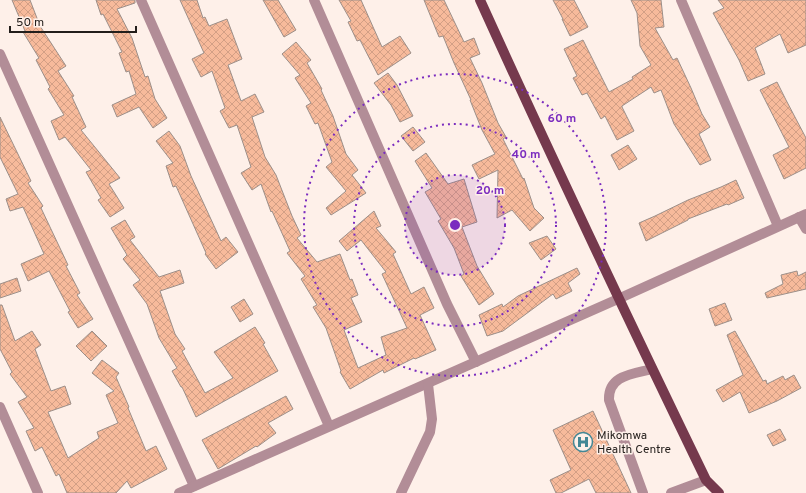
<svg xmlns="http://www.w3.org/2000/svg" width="806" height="493" font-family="Overpass,sans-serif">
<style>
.building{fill:url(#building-cross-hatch);stroke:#9c8f89}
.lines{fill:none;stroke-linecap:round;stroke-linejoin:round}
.minor{stroke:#b28d97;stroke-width:10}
.major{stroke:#75394d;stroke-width:10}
.ring{fill:none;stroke:#7b2cbf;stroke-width:2;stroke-dasharray:2 4}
.labels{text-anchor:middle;stroke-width:3;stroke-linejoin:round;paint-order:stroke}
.poi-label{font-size:12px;fill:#231e1b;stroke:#fef0e9;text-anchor:start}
.centre{fill:#7b2cbf;stroke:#fef0e9;stroke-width:2}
.ring-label{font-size:12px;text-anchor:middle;font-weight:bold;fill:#7b2cbf;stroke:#fef0e9;stroke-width:3;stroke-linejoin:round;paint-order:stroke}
</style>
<defs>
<pattern id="building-cross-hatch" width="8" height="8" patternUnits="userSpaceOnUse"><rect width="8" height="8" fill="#f7ba9b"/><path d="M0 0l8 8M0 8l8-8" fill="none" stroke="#d39f85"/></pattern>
</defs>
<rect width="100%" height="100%" fill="#fef0e9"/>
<!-- building -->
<g class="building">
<path d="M12 0H30L40 26 66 66 58 71 74 96 72 97 86 127 81 130 120 178 109 184 124 208 110 217 98 200 101 198 86 172 91 170 65 137 59 140 51 121 64 115 48 89 50 87 36 60 39 58 23 32 25 31Z"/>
<path d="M96 0H135V3L117 9 132 38 145 77 148 76 155 99 167 118 153 128 139 107 117 117 112 105 136 94 129 71 126 72 119 53 122 52 103 14 101 15Z"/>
<path d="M180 0H197L203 18 205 17 209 26 227 19 242 59 228 65 241 101 255 94 264 112 252 117 265 157 276 175 292 216 301 235 297 238 317 262 340 254 350 280 352 279 358 295 351 298 362 322 344 330 358 368 386 355 381 337 407 328 382 274 386 272 361 240 347 251 339 241 374 211 381 226 376 228 396 252 393 254 411 294 424 287 434 308 420 315 436 350 415 359 414 358 384 373 383 370 350 389 340 372 341 371 326 328 313 307 317 305 301 279 305 276 287 253 290 251 272 211 271 212 261 184 252 190 241 173 251 167 237 125 229 128 220 111 225 108 212 71 201 77 192 59 204 53Z"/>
<path d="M263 0H278L296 30 284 37Z"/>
<path d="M339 0H361L382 47 400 36 411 53 378 75 360 40 357 41 348 22 351 21Z"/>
<path d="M424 0H444L464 42 474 38 480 54 470 58 482 83 498 123 506 137 503 139 523 179 524 178 534 208 544 218 530 231 512 210 497 218 498 170 479 179 472 165 495 154 482 130 470 100H471L454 63 443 36 439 37Z"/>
<path d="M553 0H574L588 27 570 36 562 19H563Z"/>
<path d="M631 0H661L664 27 655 28 673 60 677 58 691 88 702 114 710 127 699 134 711 160 700 165 674 124 661 90 654 93 651 87 622 106V107L634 131 617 140 605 116 601 119 587 93 582 95 573 78 577 76 564 49 583 40 609 92 633 79 632 77 651 65 640 46 637 13Z"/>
<path d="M718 0H806V45L788 53 780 34 755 48 765 74 748 81 739 60 713 13 724 8Z"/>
<path d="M296 42 311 60 307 63 322 89 321 90 333 116 346 154 358 170 352 175 366 193 331 215 326 208 346 191 326 167 332 162 318 123 315 124 306 106 311 103 295 78 300 75 282 54Z"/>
<path d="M388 73 397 85 413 116 400 122 391 105 374 83Z"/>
<path d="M777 82 786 100 806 138V168L784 179 773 155 789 147 760 90Z"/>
<path d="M0 117 31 181 28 183 43 206 41 208 68 265 66 266 80 293 77 295 93 319 78 328 68 312 70 311 49 271 28 281 21 264 44 254 23 207 10 211 6 199 18 194 0 157Z"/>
<path d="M413 127 425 142 413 151 401 136Z"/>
<path d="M169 131 180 146 191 176 221 241 226 237 238 252 216 269 205 254 206 253 176 186 173 187 166 166 173 163 156 141Z"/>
<path d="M628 145 637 159 619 170 611 155Z"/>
<path d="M426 153 448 184 464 179 477 222 462 227 477 266 494 294 479 305 461 276 464 274 454 248 438 221 441 219 425 192 432 188 415 161Z"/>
<path d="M736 180 744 198 728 205 727 204 688 219V220L646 241 639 223 655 216 688 200 721 187Z"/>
<path d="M125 220 135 237 130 240 159 277 180 270 184 283 160 291 175 334 185 349 182 351 205 393 233 378 214 352 255 327 265 343 263 344 278 371 196 417 182 387H181L172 371 177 368 159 338 147 304 133 285 140 280 123 259 127 255 111 228Z"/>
<path d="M547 236 556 249 541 260 529 243Z"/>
<path d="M577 268 580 274 568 283 572 291 556 299 553 294 503 331 487 336 479 315 502 304 503 307 518 296Z"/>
<path d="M797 271 798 276 806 272V289L767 298 765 293 783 284 781 275Z"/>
<path d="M17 278 21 291 0 298V284Z"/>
<path d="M244 299 253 314 240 322 231 307Z"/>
<path d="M725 303 732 320 715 326 709 309Z"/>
<path d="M0 305H2L15 341 32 331 41 345 35 349 51 391 65 386 71 404 48 412 68 458 99 438 97 432 118 423 106 395 114 391 92 373 102 360 119 373 116 377 129 407 128 408 146 451 156 446 167 469 131 488 127 481 116 493H67L59 474 56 476 42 447 35 451 26 431 34 428 18 402 27 397 10 374 12 372 0 349Z"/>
<path d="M92 331 107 346 91 361 76 346Z"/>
<path d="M735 331 763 381 766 380 767 384 783 376 785 380 794 375 801 388 777 401 749 413 740 392 723 402 716 390 743 375 727 335Z"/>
<path d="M286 396 293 409 268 423 276 433 257 447 256 446 218 469 202 440Z"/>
<path d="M593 411 631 493H596L589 479 561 493H556L550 480 571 470 553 430Z"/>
<path d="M780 429 786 440 773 446 767 435Z"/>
</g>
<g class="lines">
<!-- minor -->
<g class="minor">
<path d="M141 0 329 426"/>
<path d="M314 0 447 304 476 362"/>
<path d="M681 0 778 226"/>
<path d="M0 54 194 486"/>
<path d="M799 217 806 229"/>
<path d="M0 407 38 493"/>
<path d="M179 493 618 299 806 214"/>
<path d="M401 493 430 432 432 419 428 384"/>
<path d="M643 493 609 400C608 375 633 374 652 369"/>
<path d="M671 493 706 480"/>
</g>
<!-- major -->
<path class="major" d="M480 0C553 161 629 321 706 480L719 493"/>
</g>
<!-- distance rings -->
<circle cx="455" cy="225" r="50" fill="#7b2cbf" fill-opacity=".12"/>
<g class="ring">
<circle cx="455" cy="225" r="50"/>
<circle cx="455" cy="225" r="101"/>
<circle cx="455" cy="225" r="151"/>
</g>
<!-- icons -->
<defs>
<symbol id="hospital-ring" viewBox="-11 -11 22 22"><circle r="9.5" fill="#fef0e9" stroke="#438795" stroke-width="1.5"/><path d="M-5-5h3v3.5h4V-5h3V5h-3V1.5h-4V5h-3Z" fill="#438795"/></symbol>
</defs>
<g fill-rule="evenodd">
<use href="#hospital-ring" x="572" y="431" width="22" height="22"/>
</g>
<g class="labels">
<!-- poi labels -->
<g class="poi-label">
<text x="597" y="439">Mikomwa<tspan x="597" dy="14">Health Centre</tspan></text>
</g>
</g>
<circle cx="455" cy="225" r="6" class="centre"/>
<g class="ring-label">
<text x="562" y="122">60 m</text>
<text x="526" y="158">40 m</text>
<text x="490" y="194">20 m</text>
</g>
<!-- scale -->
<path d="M10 26v6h126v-6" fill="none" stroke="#231e1b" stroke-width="2"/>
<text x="16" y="26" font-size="12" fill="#231e1b" stroke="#fef0e9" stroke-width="3" paint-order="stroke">50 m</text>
</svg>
